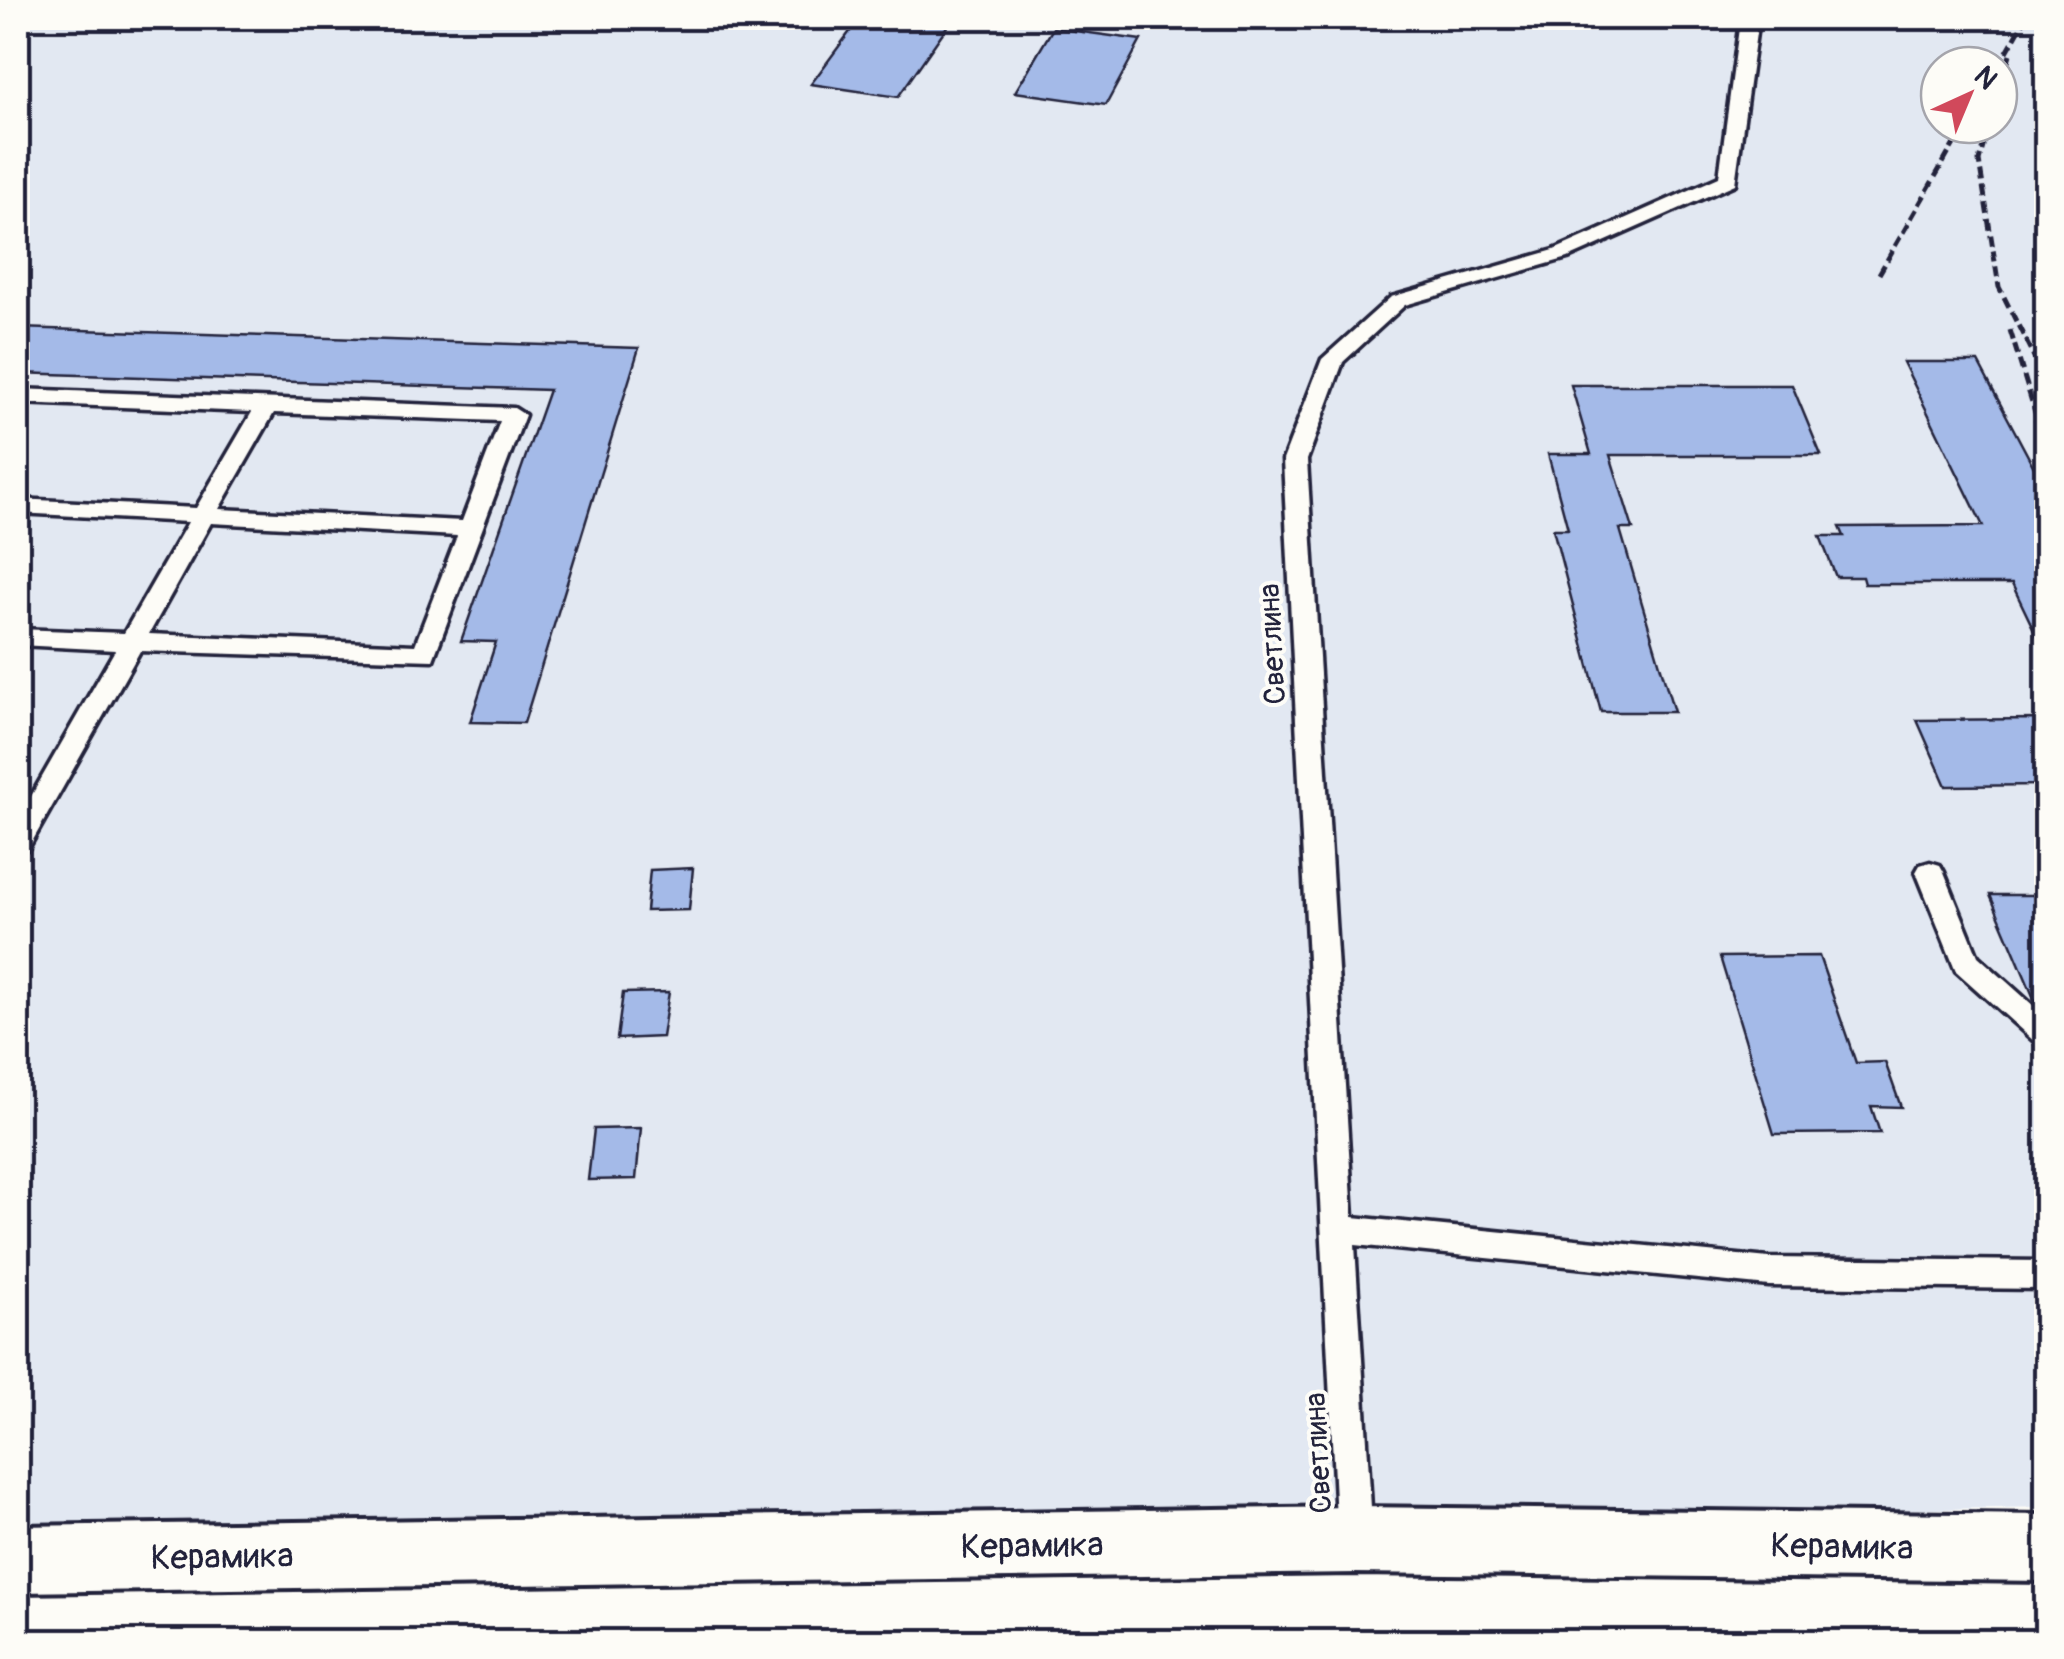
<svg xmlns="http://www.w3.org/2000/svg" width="2064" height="1659" font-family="Pangolin,sans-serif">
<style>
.built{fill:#e2e8f2;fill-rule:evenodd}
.building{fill:#a4bae8;stroke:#22223b;stroke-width:2.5}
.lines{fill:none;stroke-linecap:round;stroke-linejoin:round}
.lane-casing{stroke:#22223b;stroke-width:7}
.street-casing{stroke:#22223b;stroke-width:8}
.lane{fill:#fdfcf7;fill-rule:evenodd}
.street{fill:#fdfcf7;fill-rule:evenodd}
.rail-far1{stroke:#22223b;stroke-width:5;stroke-dasharray:11 5;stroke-linecap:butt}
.rail{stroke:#22223b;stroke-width:8;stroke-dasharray:14 8;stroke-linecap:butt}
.labels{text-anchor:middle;stroke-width:8;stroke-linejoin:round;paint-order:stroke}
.street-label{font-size:30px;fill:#22223b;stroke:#fdfcf7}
.near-street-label{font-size:35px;fill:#22223b;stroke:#fdfcf7}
</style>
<rect width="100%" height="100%" fill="#fdfcf7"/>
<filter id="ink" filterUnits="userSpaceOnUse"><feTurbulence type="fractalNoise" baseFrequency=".01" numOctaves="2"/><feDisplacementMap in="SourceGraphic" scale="20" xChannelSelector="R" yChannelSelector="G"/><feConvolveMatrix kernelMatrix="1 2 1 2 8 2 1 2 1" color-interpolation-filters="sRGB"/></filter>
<g filter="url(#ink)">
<!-- built -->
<path class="built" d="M18 18H2046V1507L18 1547ZM1939 65H1999V125H1939Z"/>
<!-- building -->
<g class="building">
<path d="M860 18H953L898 97 811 84Z"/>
<path d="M1053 28 1141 40 1106 105 1015 92Z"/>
<path d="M18 328 639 348 524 723 470 722 496 642 461 641 549 390 18 373Z"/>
<path d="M1903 362H1978L2046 490V655L2012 584H1864L1862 577H1836L1820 536H1844L1840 527 1983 526Z"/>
<path d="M1571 385H1792L1821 455H1610L1633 529H1620L1674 712H1601L1553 529H1568L1548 454H1591Z"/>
<path d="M2046 719V785L1946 786 1917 720Z"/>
<path d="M693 868 689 910 646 911 650 870Z"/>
<path d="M1990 895H2046V1012L2036 1003Z"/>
<path d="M1819 956 1856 1063 1885 1062 1901 1107 1871 1106 1880 1133 1774 1134 1720 957Z"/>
<path d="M669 992 662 1037 617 1039 623 993Z"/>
<path d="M641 1128 636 1179 588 1180 594 1129Z"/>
</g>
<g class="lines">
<defs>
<g id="lane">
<path d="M1728 18H1748L1757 26 1735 184 1568 258 1405 305 1343 362 1307 460 1353 1217 1769 1258 2046 1261V1289L1769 1286 1355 1245 1373 1540 1368 1552 1355 1557 1342 1552 1337 1540 1283 460 1322 359 1391 297 1554 250 1719 177 1739 28Z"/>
<path d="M18 389 514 408 525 415 433 660 140 651 28 849 18 852V819L115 650 18 645V629L124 633 188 522 18 513V499L196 508 252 412 18 403ZM274 413 500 421 462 521 219 509ZM211 523 457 536 415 645 149 634Z"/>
<path d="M1930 862 1940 865 1944 872 1978 956 2046 1017V1046L2035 1042 1956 971 1916 872 1920 865Z"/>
</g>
<path id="street" d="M1355 1507 2046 1515V1581L1355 1573 18 1592V1526Z"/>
</defs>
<!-- lane casing -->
<use href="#lane" class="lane-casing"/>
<!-- street casing -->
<use href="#street" class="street-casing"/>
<!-- lane -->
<use href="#lane" class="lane"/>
<!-- street -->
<use href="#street" class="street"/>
<!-- rail-far1 -->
<g class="rail-far1">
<path d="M1999 66 2026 18"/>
<path d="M1999 92 2010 54"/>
<path d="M1989 125 1979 161 1999 287 2046 381"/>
<path d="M1879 274 1965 125"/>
<path d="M2010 330 2038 422"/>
</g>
<!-- rail -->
<path class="rail" d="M2037 419 2046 450"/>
</g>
</g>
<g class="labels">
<!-- street labels -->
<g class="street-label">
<text transform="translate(1272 644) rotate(-93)" y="10">Светлина</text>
<text transform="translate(1318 1453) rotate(-93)" y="10">Светлина</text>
</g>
<!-- near-street labels -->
<g class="near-street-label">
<text transform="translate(1032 1545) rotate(-1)" y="12">Керамика</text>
<text transform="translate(1842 1546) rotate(1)" y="12">Керамика</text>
<text transform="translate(222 1556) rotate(-1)" y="12">Керамика</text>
</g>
</g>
<!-- margin -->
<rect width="2064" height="1659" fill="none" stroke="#fdfcf7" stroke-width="60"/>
<rect x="30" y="30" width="2004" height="1599" fill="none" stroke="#22223b" stroke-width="4" filter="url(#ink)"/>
<!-- north arrow -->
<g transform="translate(1969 95) rotate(44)"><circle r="48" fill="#fdfcf7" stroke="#a5a5ac" stroke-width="2.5"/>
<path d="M0-8L18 38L0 25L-18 38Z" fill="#d1495b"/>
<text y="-15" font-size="28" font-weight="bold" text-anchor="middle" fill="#22223b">N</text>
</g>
</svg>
